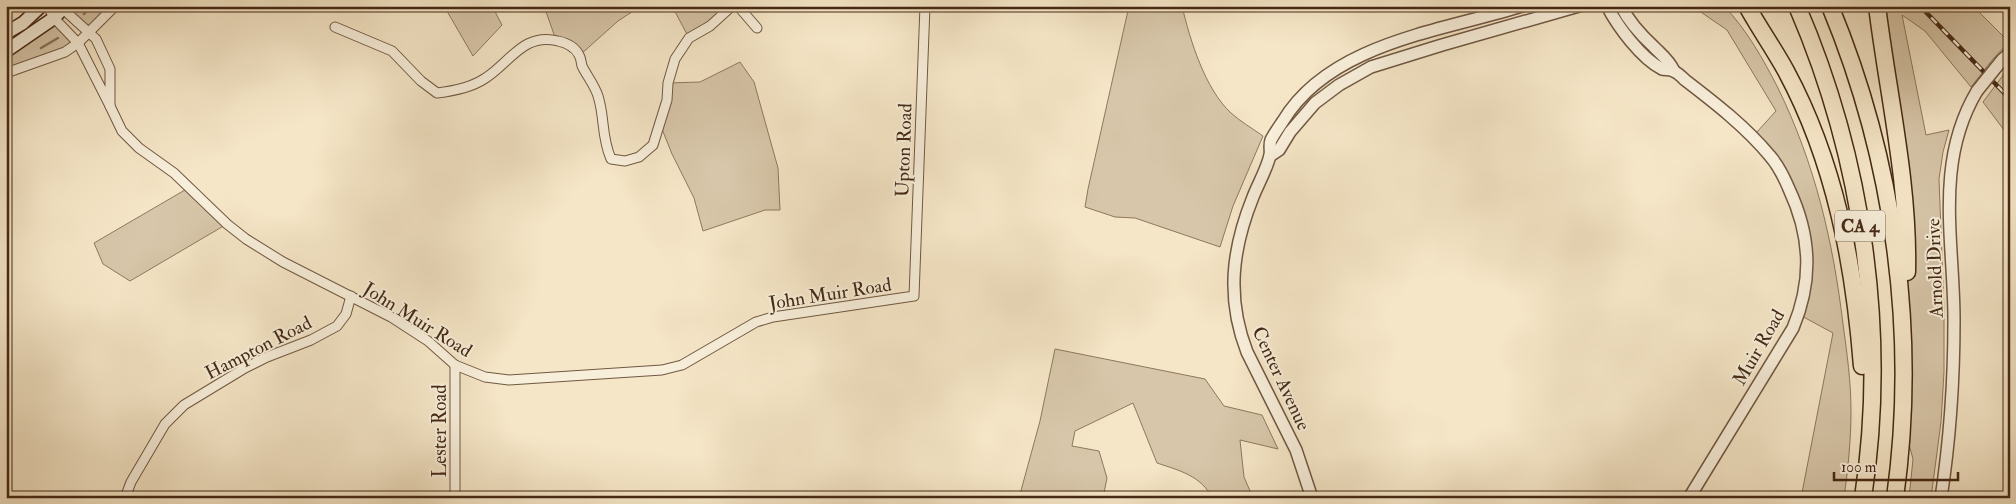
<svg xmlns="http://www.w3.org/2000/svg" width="2016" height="504" font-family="'IM FELL Double Pica',serif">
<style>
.green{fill:#d7c6a9;stroke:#8e785f}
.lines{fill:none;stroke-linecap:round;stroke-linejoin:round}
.stream{stroke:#8b745b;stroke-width:2.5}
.minor-casing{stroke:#715842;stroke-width:11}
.tertiary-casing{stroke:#715842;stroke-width:14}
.secondary-casing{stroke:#452915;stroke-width:15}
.motorway-casing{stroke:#452915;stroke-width:19}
.minor{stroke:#f8efdb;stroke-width:9}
.tertiary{stroke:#f8efdb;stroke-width:11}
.secondary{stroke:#f8efdb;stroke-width:12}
.motorway{stroke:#f5e6c7;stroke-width:16}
.rail-casing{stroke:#452915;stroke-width:4.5}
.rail{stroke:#f8efdb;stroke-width:2.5;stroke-dasharray:8;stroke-linecap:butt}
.tertiary-bridge-casing{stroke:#715842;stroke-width:14;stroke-linecap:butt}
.tertiary-bridge{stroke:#f8efdb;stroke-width:11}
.labels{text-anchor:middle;stroke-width:4;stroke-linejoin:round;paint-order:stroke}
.shield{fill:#f8efdb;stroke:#7b6450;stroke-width:1}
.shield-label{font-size:18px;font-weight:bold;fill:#452915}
.street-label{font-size:19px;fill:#452915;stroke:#f8efdb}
</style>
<rect width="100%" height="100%" fill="#f5e6c7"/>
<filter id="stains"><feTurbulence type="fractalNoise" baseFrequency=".004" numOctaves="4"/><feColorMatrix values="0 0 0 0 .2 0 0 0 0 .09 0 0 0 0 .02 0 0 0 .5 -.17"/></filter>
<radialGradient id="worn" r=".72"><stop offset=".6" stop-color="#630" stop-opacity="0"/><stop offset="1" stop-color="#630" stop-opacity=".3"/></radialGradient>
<!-- green -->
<g class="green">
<path d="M65 6H115L88 33Z"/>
<path d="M444 6H492L502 25 473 56Z"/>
<path d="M544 6H641L618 21 580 55 556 40Z"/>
<path d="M672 6H732L689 38Z"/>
<path d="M1129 6H1182C1190 40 1205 89 1231 113 1241 122 1252 128 1263 136L1233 206 1220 247 1135 218 1115 217 1085 207 1088 189Z"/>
<path d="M1692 6H1724C1747 30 1763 59 1778 88 1815 164 1833 241 1843 324 1847 353 1851 382 1851 411 1851 440 1848 469 1844 498H1801L1833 333 1798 314 1806 281 1796 204 1756 133 1776 111 1727 30Z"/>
<path d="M1877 6H1973L2009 42 1993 59 1971 87 1925 31 1902 15 1926 135 1949 130 1943 152 1939 179 1944 309V372L1941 422 1931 498H1909L1913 459 1902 419 1907 264Z"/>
<path d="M54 18 78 43 6 73V51Z"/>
<path d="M740 62 754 82 778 168 780 210H765L703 231 694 198 672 154 660 124 668 83 700 82Z"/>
<path d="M2010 66V138L1983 102Z"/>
<path d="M190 187 227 224 130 281 103 264 94 243Z"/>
<path d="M1055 349 1205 379 1224 406 1262 415 1278 449 1240 440 1244 477 1253 498H1212C1202 476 1178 470 1157 463L1133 403 1075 431 1072 446 1099 451 1107 478 1103 498H1019L1040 421Z"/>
</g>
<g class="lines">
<!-- stream -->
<g class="stream">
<path d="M84 14 90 6"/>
<path d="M41 48 58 38"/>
</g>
<defs>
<g id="minor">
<path d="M48 6 54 18 78 43 110 106V69L96 39 63 9 57 6"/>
<path d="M738 6 757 28"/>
<path d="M335 27 392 51 421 81 437 93C454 91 470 88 484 79 510 63 523 32 558 41 567 43 575 47 579 55 581 58 581 62 582 66 587 76 595 86 598 96 605 118 601 136 611 159L625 161 639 157 653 145 667 100 668 83 675 59 689 38 710 26 732 6"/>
<path d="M6 73 65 52 78 43 115 6"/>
<path d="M110 106 122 131 139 148 174 173 227 224 246 239 283 262 391 317 428 341 455 365 485 377 509 380 662 370 682 365 756 322 773 317 914 296 925 6"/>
<path d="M125 498 131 482 165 424 184 405 245 368 267 357 311 340 337 326 346 314 351 296"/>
<path d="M455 498V365"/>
</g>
<g id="tertiary">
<path d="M1607 6C1618 27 1641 58 1662 69 1665 70 1670 69 1673 71 1677 72 1682 77 1685 80 1715 103 1746 127 1770 156 1778 165 1784 177 1789 189 1811 236 1813 280 1793 328L1689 498"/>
<path d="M1621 6C1629 22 1641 35 1654 47 1662 55 1669 60 1674 71"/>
<path d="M2002 60 2010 53"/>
<path d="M1270 156 1279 150 1290 132 1315 103 1339 85 1371 67 1442 45 1579 6"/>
<path d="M1312 498 1296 450 1247 352C1226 298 1232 249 1253 197 1258 184 1267 169 1270 155 1271 150 1269 145 1271 140 1274 134 1279 127 1283 121 1330 43 1442 31 1522 6"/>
<path d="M1941 498C1950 439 1954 380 1954 320 1954 241 1934 163 1977 91"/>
</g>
<g id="secondary">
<path d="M6 33 23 23 41 6"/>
<path d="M6 51 54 18 65 6"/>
</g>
<g id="motorway">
<path d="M1747 6C1759 28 1774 49 1786 71 1835 162 1854 264 1862 366"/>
<path d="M1797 6C1863 159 1888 333 1863 498"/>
<path d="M1830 6C1894 160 1918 333 1895 498"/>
<path d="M1877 6C1888 95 1909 182 1907 272"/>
</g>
</defs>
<!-- minor casing -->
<use href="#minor" class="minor-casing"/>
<!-- tertiary casing -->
<use href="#tertiary" class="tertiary-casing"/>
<!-- secondary casing -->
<use href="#secondary" class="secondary-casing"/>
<!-- motorway casing -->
<use href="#motorway" class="motorway-casing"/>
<!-- minor -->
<use href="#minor" class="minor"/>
<!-- tertiary -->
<use href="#tertiary" class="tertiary"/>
<!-- secondary -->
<use href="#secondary" class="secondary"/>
<!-- motorway -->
<use href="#motorway" class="motorway"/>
<defs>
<path id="rail" d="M1920 6 2010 99"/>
</defs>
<!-- rail casing -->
<use href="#rail" class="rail-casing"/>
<!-- rail -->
<use href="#rail" class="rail"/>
<defs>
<path id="tertiary-bridge" d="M1977 91 2002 60"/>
</defs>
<!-- tertiary-bridge casing -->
<use href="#tertiary-bridge" class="tertiary-bridge-casing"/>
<!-- tertiary-bridge -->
<use href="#tertiary-bridge" class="tertiary-bridge"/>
</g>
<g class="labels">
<!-- shield labels -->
<rect class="shield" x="1835" y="210.5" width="50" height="31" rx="4"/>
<g class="shield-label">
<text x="1860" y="232">CA 4</text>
</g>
<!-- street labels -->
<g class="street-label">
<text transform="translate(903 150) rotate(-88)" y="7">Upton Road</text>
<text transform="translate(1934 268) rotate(-92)" y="7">Arnold Drive</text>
<text transform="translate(830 293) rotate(-9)" y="7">John Muir Road</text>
<text transform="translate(418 319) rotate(32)" y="7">John Muir Road</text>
<text transform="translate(258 347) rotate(-27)" y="7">Hampton Road</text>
<text transform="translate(1758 347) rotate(-60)" y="7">Muir Road</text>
<text transform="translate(1282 378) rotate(65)" y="7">Center Avenue</text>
<text transform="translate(439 431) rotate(-90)" y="7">Lester Road</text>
</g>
</g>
<!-- margin -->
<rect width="2016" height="504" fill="none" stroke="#f5e6c7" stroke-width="25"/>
<rect x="8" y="8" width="2001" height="489" fill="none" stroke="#452915" stroke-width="2.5"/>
<rect x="12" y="12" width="1991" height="479" fill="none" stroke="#452915"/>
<!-- scale -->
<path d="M1834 472v8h124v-8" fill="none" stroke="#452915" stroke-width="2.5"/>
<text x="1841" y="472" font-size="15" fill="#452915" stroke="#f8efdb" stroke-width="4" paint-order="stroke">100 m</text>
<rect width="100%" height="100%" filter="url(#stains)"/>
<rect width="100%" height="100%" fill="url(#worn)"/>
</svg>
